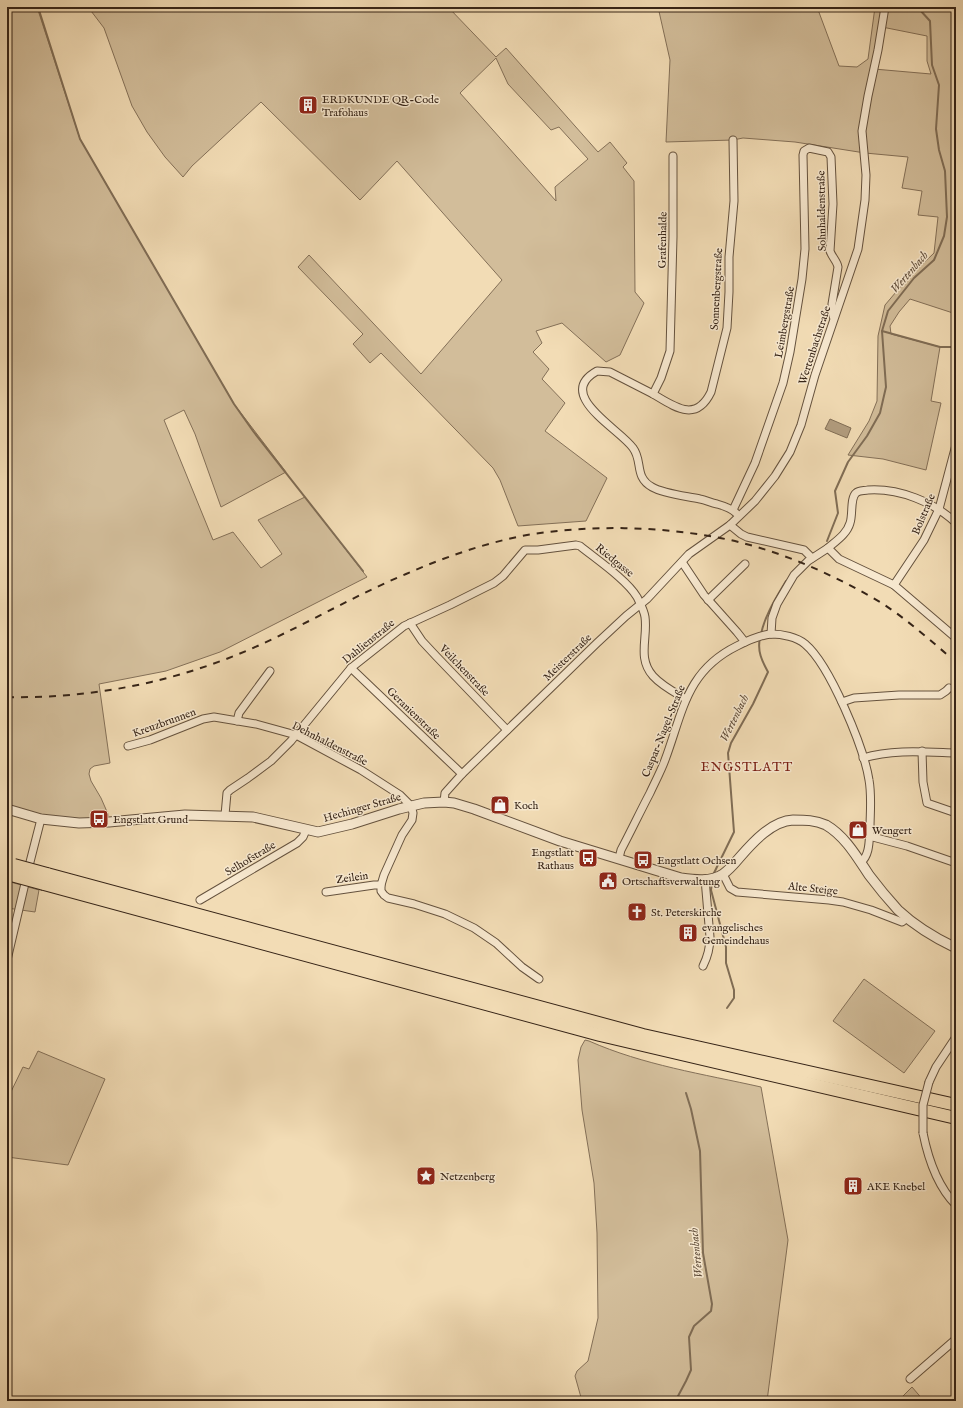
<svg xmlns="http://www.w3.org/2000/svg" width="963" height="1408" font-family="'IM FELL English',serif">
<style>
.green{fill:#d2bd9a;stroke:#847058;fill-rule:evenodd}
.water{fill:#b29d7f;stroke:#806d55}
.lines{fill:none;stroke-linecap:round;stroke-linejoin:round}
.stream{stroke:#806d55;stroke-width:2}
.minor-casing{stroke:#65523e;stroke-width:9}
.tertiary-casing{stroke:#65523e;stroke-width:11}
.trunk-casing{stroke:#362417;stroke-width:14}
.minor{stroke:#f7e8cf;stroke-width:7}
.tertiary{stroke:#f7e8cf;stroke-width:9}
.trunk{stroke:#f2dcb5;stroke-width:12}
.rail{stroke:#362417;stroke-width:2;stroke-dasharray:7 7;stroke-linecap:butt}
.minor-bridge-casing{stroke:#65523e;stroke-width:9;stroke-linecap:butt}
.trunk-bridge-casing{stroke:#362417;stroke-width:14;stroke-linecap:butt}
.minor-bridge{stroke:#f7e8cf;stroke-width:7}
.trunk-bridge{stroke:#f2dcb5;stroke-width:12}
.labels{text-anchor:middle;stroke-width:3;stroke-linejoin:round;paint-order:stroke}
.poi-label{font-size:11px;fill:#362417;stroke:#f7e8cf;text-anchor:start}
.street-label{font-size:11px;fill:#362417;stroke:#f7e8cf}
.water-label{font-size:12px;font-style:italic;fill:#614e3b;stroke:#f7e8cf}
.quarter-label{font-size:13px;letter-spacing:1px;fill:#7a1f14;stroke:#f7e8cf}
</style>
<rect width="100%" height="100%" fill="#f2dcb5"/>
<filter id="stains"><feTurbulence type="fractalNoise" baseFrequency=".005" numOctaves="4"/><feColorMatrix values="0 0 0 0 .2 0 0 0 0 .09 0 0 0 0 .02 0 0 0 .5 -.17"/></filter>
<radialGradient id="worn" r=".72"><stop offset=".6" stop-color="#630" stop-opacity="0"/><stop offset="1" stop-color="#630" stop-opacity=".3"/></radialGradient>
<!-- green -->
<g class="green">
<path d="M7 7H37L80 139 234 404 286 472 221 507 195 434 184 410 164 420 213 540 233 532 261 568 282 554 258 520 305 497 367 577 220 652 166 671 99 684 110 763 94 766 90 769 89 774 91 781 101 798 108 814 109 822 79 823 7 809Z"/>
<path d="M88 7H448L496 57 506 48 598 152 610 142 627 163 623 167 634 181 635 292 644 303 620 355 606 362 562 323 536 331 542 343 533 352 549 369 542 379 565 403 545 431 607 478 586 521 518 526 500 480 493 468 381 353 370 363 353 344 363 334 298 267 309 255 421 374 502 280 397 161 360 200 261 102 192 166 183 177 165 157 147 132 132 106 104 28ZM496 58 508 84 551 130 559 127 588 159 555 187 556 201 460 93Z"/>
<path d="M658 7H817L839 66 857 67 868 59 875 7H956V314L910 299 899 312 890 326 891 334 940 347 931 401 941 403 926 470 883 459 848 455 869 421 877 401 878 336 885 305 907 279 934 253 938 217 918 215 922 191 902 188 908 157 865 153 795 142 743 138 733 140 666 142 670 60ZM882 27 927 36V61L931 74 874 69Z"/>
<path d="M7 881 39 890 35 912 7 908Z"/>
<path d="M864 979 935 1031 904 1073 833 1021Z"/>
<path d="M585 1040 589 1041C643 1065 703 1074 761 1087L788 1240 767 1401H582L575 1376 577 1371 588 1361 598 1318 597 1233 594 1183 582 1110 578 1060 581 1047Z"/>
<path d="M38 1051 105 1079 68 1165 7 1157V1100L23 1067 29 1069Z"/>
<path d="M912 1387 924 1401H898Z"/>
</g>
<!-- water -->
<path class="water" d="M830 419 851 428 847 438 825 429Z"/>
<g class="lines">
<!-- stream -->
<g class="stream">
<path d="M38 7 80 139 234 404 253 431 363 571"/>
<path d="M882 331 940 347H956"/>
<path d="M827 541 838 513 835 491 848 462 867 436 880 413 886 387 882 331 888 311 914 278 934 260 944 236 947 217 945 171 939 150 936 129 939 85 932 65 930 21 920 10 914 7"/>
<path d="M761 634C765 615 776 598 786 581"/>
<path d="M713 875 734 832 728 753 731 743 753 704 768 672C762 661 757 651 760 638"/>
<path d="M712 882 711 890 726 947V963L734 990V998L727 1008"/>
<path d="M677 1401V1398L686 1381 691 1370 689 1337 694 1326 711 1311 712 1304 703 1253 700 1151 691 1109 686 1093"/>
</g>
<defs>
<g id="minor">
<path d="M673 156V237L670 351 661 378 653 394 610 372 597 371C554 395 620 429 633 448 643 461 634 477 652 487 664 494 686 496 700 499 706 500 711 503 717 504 724 506 731 508 736 513"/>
<path d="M653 394C675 407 696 423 711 392L727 328 729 292V257L734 201 733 140"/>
<path d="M733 510 755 463 783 383 790 352 802 279 805 249 803 155 804 151 809 148 828 152 831 157 833 204 830 251C832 257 837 261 838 267L832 304 833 316"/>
<path d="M730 525 741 534 747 537 804 550 812 558"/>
<path d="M828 548C836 541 847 534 850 523 853 515 850 498 856 493 859 490 864 491 868 490 899 488 934 502 956 523"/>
<path d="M682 562 704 595 737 632 745 642"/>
<path d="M894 585 924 540 939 509 956 445"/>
<path d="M708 600 745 564"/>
<path d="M410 623 422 641 436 656 507 730"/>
<path d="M771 634 772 618 777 604 794 575 808 561 828 548 839 559 894 585 956 638"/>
<path d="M351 668 462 774"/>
<path d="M842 702 854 698 899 695H940L946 691 949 688"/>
<path d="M237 721 239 713 270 671"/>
<path d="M128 746 150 740 203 719 214 717 256 724 296 735 361 770 400 795 411 806 413 813 412 820 402 835 384 875 381 885V891L384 895 388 898 414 904 445 914 474 928 496 943 522 967 539 979"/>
<path d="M922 751 923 782 927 803 956 813"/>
<path d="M863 758C893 749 925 752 956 753"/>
<path d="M444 802 445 793 462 774 597 643 626 616 647 599 689 554 730 525 755 501 775 476 790 452 801 425 815 375 858 249 865 200 866 175 862 131 868 96 878 50 885 7"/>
<path d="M225 815 227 793 230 790 248 778 271 761 291 741 351 668 404 626 450 605 494 583 503 576 525 550H538L576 545 580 546C596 559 627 580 637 597 640 603 644 610 645 617 648 638 637 658 653 676 662 686 674 692 686 699"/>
<path d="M869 836 907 846 956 863"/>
<path d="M619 858 621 850C631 831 640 812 650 793 655 782 661 771 665 760 683 712 686 671 737 646 747 641 759 635 771 634 782 634 797 637 805 644 830 665 864 748 869 780 872 796 870 813 870 829 869 840 870 855 861 862"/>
<path d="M723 874 730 888 737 892 829 900 843 902 871 910 902 922 907 918"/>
<path d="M326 892 374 885H381"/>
<path d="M200 900 297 843 303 837 306 830"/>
<path d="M7 960 30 862 41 819"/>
<path d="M703 966C708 956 710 947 710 937L705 879"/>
<path d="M929 1082 936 1067 956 1037"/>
<path d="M923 1133C928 1158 937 1186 956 1205"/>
<path d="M910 1379 956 1339"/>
</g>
<path id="tertiary" d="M7 809 41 819 79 823 109 822 185 815 253 817 318 832 352 824 399 809 424 803 444 802 454 803 474 809 560 841 681 878C695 880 711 882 723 874 729 870 735 863 740 857 753 842 772 821 793 820 805 820 815 820 826 825 845 836 857 857 869 875 878 887 888 899 898 910 915 926 935 938 956 948"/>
<g id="trunk">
<path d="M47 874 643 1035 956 1105"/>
<path d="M44 884 600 1035 956 1118"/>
</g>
</defs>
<!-- minor casing -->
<use href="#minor" class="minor-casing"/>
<!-- tertiary casing -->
<use href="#tertiary" class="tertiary-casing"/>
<!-- trunk casing -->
<use href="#trunk" class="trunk-casing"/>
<!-- minor -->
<use href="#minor" class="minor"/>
<!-- tertiary -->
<use href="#tertiary" class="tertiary"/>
<!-- trunk -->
<use href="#trunk" class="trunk"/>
<!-- rail -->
<path class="rail" d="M7 697C88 699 171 683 246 651 300 628 351 597 406 574 445 557 485 543 527 535 588 525 654 526 715 537 772 547 831 573 880 602 907 619 932 642 956 662"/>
<defs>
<path id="minor-bridge" d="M923 1133V1105L929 1082"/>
<g id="trunk-bridge">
<path d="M14 865 47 874"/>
<path d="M11 875 44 884"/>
</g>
</defs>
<!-- minor-bridge casing -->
<use href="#minor-bridge" class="minor-bridge-casing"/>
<!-- trunk-bridge casing -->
<use href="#trunk-bridge" class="trunk-bridge-casing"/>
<!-- minor-bridge -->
<use href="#minor-bridge" class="minor-bridge"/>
<!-- trunk-bridge -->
<use href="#trunk-bridge" class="trunk-bridge"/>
</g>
<!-- icons -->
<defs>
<symbol id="building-square" viewBox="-11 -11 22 22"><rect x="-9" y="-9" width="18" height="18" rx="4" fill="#8f2418" stroke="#f7e8cf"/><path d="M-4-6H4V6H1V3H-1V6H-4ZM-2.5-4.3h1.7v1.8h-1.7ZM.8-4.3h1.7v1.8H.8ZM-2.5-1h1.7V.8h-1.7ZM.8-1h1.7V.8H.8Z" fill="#fff"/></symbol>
<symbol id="shop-square" viewBox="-11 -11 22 22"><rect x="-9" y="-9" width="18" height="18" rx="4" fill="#8f2418" stroke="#f7e8cf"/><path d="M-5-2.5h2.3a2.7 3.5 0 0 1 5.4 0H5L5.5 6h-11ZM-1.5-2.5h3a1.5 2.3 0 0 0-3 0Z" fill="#fff"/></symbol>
<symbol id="bus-square" viewBox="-11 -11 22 22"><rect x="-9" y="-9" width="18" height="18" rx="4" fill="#8f2418" stroke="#f7e8cf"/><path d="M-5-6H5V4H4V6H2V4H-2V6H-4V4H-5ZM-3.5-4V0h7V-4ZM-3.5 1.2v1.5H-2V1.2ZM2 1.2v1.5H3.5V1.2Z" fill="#fff"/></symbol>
<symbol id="civic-square" viewBox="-11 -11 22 22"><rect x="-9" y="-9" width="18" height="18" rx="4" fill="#8f2418" stroke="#f7e8cf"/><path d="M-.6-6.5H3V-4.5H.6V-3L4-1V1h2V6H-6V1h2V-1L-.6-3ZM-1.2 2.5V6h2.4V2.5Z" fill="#fff"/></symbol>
<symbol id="church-square" viewBox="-11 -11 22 22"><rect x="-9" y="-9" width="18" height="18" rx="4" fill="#8f2418" stroke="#f7e8cf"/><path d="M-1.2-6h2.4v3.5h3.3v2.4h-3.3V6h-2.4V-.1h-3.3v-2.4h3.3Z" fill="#fff"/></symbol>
<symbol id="sight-square" viewBox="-11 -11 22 22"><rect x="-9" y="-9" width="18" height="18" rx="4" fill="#8f2418" stroke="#f7e8cf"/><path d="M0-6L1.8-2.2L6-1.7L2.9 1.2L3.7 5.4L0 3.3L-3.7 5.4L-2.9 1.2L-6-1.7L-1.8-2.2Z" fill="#fff"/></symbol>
</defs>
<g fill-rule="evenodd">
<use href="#building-square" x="297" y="94" width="22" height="22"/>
<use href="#shop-square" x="489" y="794" width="22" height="22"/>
<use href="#bus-square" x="88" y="808" width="22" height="22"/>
<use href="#shop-square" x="847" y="819" width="22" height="22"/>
<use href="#bus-square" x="577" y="847" width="22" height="22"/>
<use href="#bus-square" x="632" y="849" width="22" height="22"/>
<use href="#civic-square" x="597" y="870" width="22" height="22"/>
<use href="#church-square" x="626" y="901" width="22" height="22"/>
<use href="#building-square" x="677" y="922" width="22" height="22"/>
<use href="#sight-square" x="415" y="1165" width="22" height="22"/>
<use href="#building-square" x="842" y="1175" width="22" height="22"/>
</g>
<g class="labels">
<!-- poi labels -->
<g class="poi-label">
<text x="322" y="103">ERDKUNDE QR-Code<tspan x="322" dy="13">Trafohaus</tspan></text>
<text x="514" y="809">Koch</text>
<text x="113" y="823">Engstlatt Grund</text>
<text x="872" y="834">Wengert</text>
<text x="574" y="856" text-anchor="end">Engstlatt<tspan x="574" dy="13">Rathaus</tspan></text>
<text x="657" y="864">Engstlatt Ochsen</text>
<text x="622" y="885">Ortschaftsverwaltung</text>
<text x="651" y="916">St. Peterskirche</text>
<text x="702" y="931">evangelisches<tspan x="702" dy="13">Gemeindehaus</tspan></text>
<text x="440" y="1180">Netzenberg</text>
<text x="867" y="1190">AKE Knebel</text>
</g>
<!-- street labels -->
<g class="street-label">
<text transform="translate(821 211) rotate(-91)" y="4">Sohnhaldenstraße</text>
<text transform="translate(662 240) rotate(-89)" y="4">Grafenhalde</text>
<text transform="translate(716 289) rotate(-87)" y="4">Sonnenbergstraße</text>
<text transform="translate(784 322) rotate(-80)" y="4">Leimbergstraße</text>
<text transform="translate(814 345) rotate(-72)" y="4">Wertenbachstraße</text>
<text transform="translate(923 514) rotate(-67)" y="4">Bolstraße</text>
<text transform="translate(615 560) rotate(39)" y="4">Riedgasse</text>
<text transform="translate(368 641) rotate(-39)" y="4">Dahlienstraße</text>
<text transform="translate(567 657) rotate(-44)" y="4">Meisterstraße</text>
<text transform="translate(465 670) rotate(46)" y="4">Veilchenstraße</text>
<text transform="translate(414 713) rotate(44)" y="4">Geranienstraße</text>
<text transform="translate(164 722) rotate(-20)" y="4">Kreuzbrunnen</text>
<text transform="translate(663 731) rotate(-68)" y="4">Caspar-Nagel-Straße</text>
<text transform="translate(330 743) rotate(27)" y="4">Dehnhaldenstraße</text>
<text transform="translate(362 807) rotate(-16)" y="4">Hechinger Straße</text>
<text transform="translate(250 858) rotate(-31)" y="4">Selhofstraße</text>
<text transform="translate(352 877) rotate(-8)" y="4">Zeilein</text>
<text transform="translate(813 888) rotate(6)" y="4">Alte Steige</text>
</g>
<!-- water labels -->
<g class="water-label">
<text transform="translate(909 272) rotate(-49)" y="4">Wertenbach</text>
<text transform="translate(734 718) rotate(-64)" y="4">Wertenbach</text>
<text transform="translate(696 1253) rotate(-96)" y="4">Wertenbach</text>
</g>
<!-- quarter labels -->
<g class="quarter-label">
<text x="747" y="771">ENGSTLATT</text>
</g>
</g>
<!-- margin -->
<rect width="963" height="1408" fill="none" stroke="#f2dcb5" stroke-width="24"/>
<rect x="8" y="8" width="947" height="1392" fill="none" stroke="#362417" stroke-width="2"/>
<rect x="12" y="12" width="939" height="1384" fill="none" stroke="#362417"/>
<rect width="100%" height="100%" filter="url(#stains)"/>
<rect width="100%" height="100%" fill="url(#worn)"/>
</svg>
